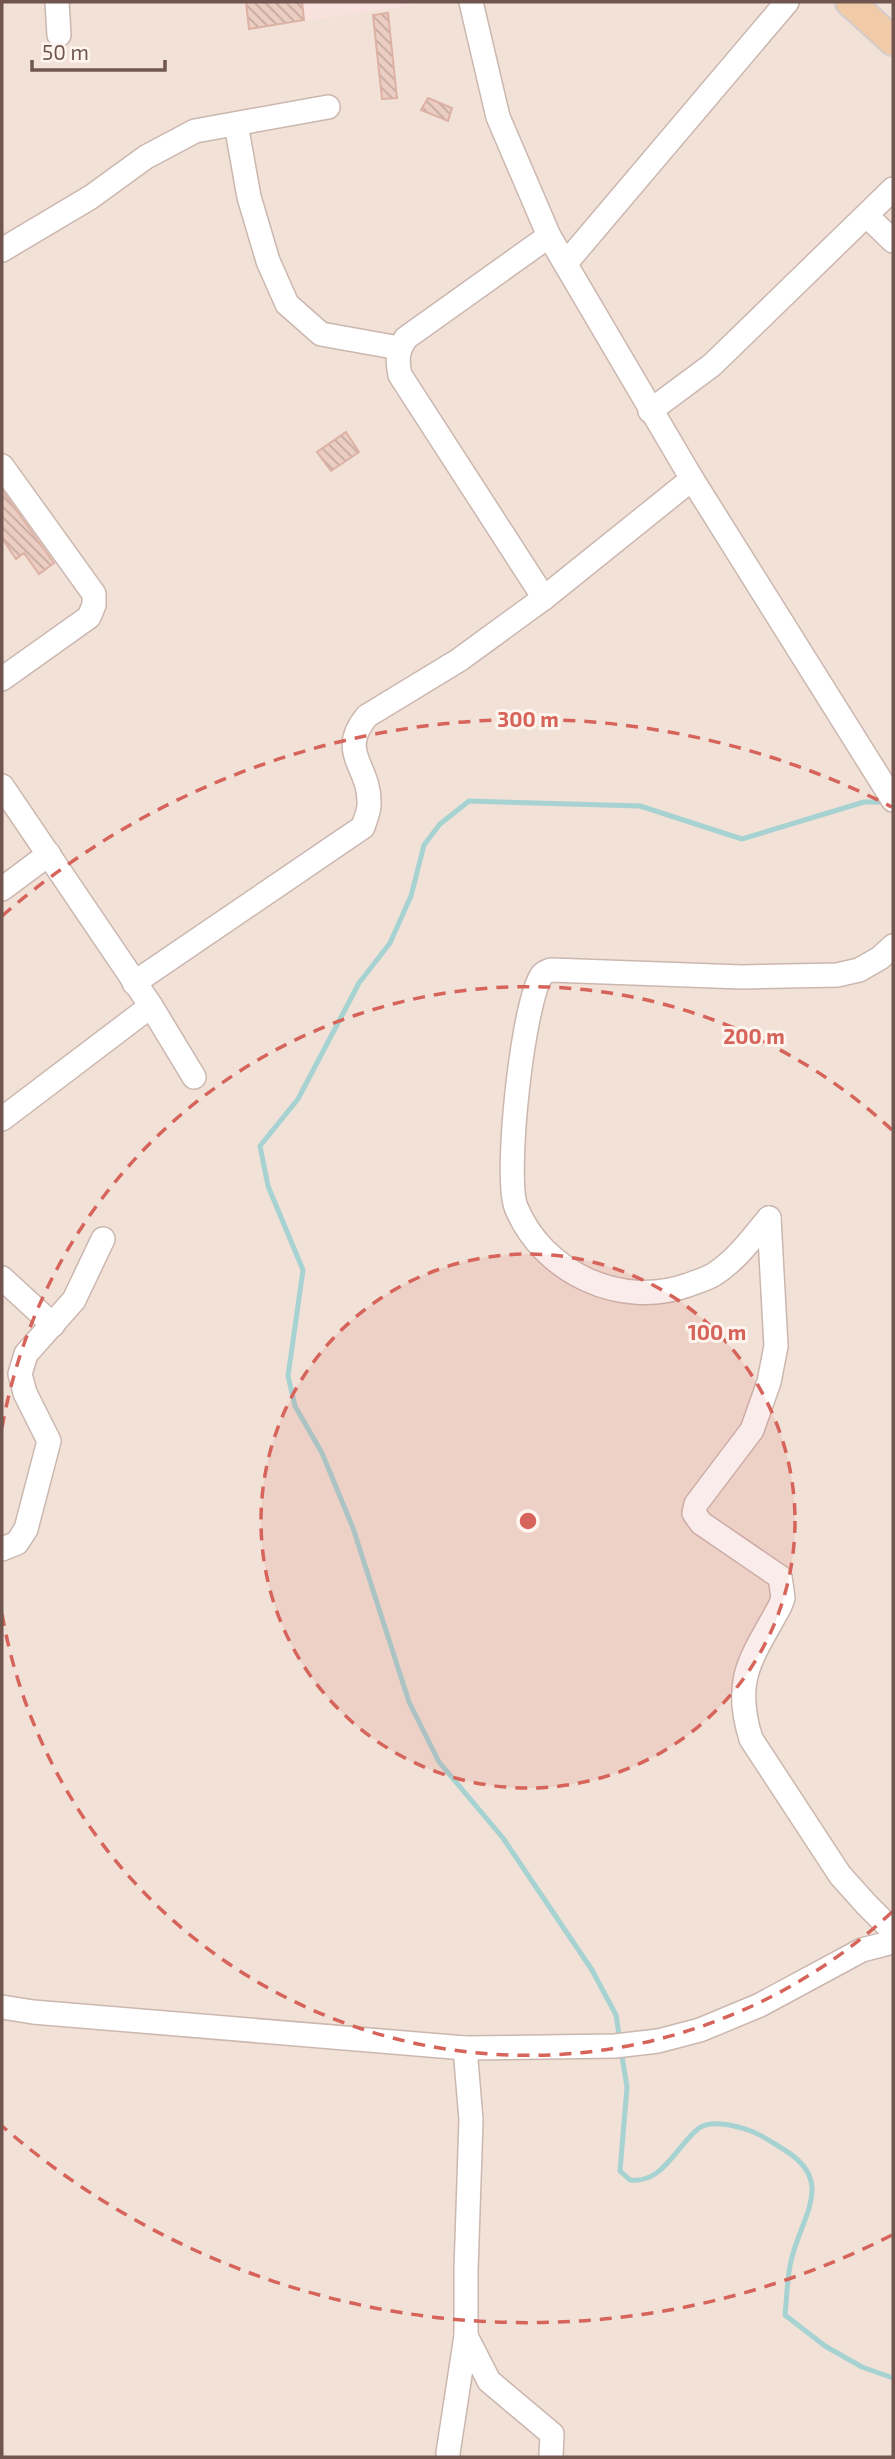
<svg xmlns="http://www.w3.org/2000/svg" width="895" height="2459" font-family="'Exo 2',sans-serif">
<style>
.residential{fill:#f1e1d7}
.commercial{fill:#f9e1dd}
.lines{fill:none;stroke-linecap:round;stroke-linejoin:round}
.stream{stroke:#a6d2d2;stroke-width:5}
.building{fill:url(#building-back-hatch);stroke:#ddb2a5;stroke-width:2}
.minor-casing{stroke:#cbb7af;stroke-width:26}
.major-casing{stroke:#d4ccca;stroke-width:32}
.minor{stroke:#fff;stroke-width:23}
.major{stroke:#f1caa8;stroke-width:28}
.ring{fill:none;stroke:#d6645b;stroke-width:3.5;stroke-dasharray:12 9}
.centre{fill:#d6645b;stroke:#fdf5ee;stroke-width:3.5}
.ring-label{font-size:21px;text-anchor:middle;font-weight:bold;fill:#d6645b;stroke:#fdf5ee;stroke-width:6;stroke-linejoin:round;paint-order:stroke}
</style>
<defs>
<pattern id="building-back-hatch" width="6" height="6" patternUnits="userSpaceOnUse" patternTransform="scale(1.75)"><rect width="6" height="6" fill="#eccdc2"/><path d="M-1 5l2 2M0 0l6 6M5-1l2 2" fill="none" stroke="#c4a9a0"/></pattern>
</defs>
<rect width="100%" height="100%" fill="#faf0e8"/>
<!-- residential -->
<rect class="residential" x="2" y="2" width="891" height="2455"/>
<!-- commercial -->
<path class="commercial" d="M246 2H430L431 3 249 29Z"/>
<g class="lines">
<!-- stream -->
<g class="stream">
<path d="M620 2040 616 2015 592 1970 503 1838 439 1762 409 1702 353 1528 322 1453 295 1406 288 1376 303 1270 268 1186 260 1146 298 1099 359 983 390 943 411 896 424 845 440 824 469 801 640 806 742 839 864 802H887"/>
<path d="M621 2050 627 2087 620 2171 630 2180C663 2184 676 2146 699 2128 711 2119 737 2126 751 2131 762 2135 773 2143 783 2149 837 2181 801 2216 791 2261 787 2278 787 2297 785 2315L825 2346 862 2367 893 2378"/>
</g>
</g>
<!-- building -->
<g class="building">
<path d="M246 2H302L304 20 249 29Z"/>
<path d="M388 13 397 98 382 99 373 15Z"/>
<path d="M428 98 452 108 448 121 421 110Z"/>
<path d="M346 432 359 452 331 471 317 452Z"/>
<path d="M2 490 54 563 39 574 24 553 16 559 2 538Z"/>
</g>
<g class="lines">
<defs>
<g id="minor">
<path d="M57 2 59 35"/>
<path d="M471 2 498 117 549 236 692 479 893 800"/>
<path d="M236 124 249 197 268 261 287 304 321 334 399 348"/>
<path d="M867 216 893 241"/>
<path d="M2 250 91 197 146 157 195 131 328 107"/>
<path d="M566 263 787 2"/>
<path d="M650 411 712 365 893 189"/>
<path d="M2 466 94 594V605L89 617 2 679"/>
<path d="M544 598 400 375C397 360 397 351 406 338L549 236"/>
<path d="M2 786 151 1006 194 1077"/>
<path d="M2 889 49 854"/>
<path d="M134 983 363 827C365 820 369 812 369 805 371 766 336 753 367 716L459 660 544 598 692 479"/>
<path d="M2 1119 151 1006"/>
<path d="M769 1218C751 1239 737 1260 713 1275 706 1279 696 1282 688 1285 621 1309 543 1273 516 1207 504 1176 523 1001 542 975 546 971 545 972 551 970L742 977 837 975 859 970 880 958 893 946"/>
<path d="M769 1218 776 1346 769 1382 752 1430 696 1504 694 1513 701 1523 780 1577 783 1598 780 1606C752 1658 732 1678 751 1739L840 1875 866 1904 893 1931"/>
<path d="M2 1278 53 1325"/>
<path d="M2 1549 17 1543 26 1529 49 1441 25 1393 20 1374 26 1354 74 1300 103 1239"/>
<path d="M2 2007 33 2012 465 2048 615 2046 658 2041 700 2030 760 2005 862 1950 893 1942"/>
<path d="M466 2336 489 2381 552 2434 551 2457"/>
<path d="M448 2453 466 2336V2270L471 2120 465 2048"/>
</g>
<path id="major" d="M850 2 893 41"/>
</defs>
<!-- minor casing -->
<use href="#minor" class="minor-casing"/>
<!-- major casing -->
<use href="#major" class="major-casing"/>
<!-- minor -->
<use href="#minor" class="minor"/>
<!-- major -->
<use href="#major" class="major"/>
</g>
<!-- distance rings -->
<circle cx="528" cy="1521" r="267" fill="#d6645b" fill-opacity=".12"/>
<g class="ring">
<circle cx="528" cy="1521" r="267"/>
<path d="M892 1912A534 534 0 0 1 2 1614M2 1428A534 534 0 0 1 892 1130"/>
<path d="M892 2235A801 801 0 0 1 2 2126M2 916A801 801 0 0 1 892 807"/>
</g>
<circle cx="528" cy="1521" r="10" class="centre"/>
<g class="ring-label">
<text x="528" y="727">300 m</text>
<text x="754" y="1044">200 m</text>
<text x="717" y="1340">100 m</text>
</g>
<!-- border -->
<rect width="895" height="2459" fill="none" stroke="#71564f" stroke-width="7"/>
<!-- scale -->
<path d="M32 60v10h133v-10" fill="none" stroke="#71564f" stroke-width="3.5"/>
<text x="42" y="60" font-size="21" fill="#71564f" stroke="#fdf5ee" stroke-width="5" paint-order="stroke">50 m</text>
</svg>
